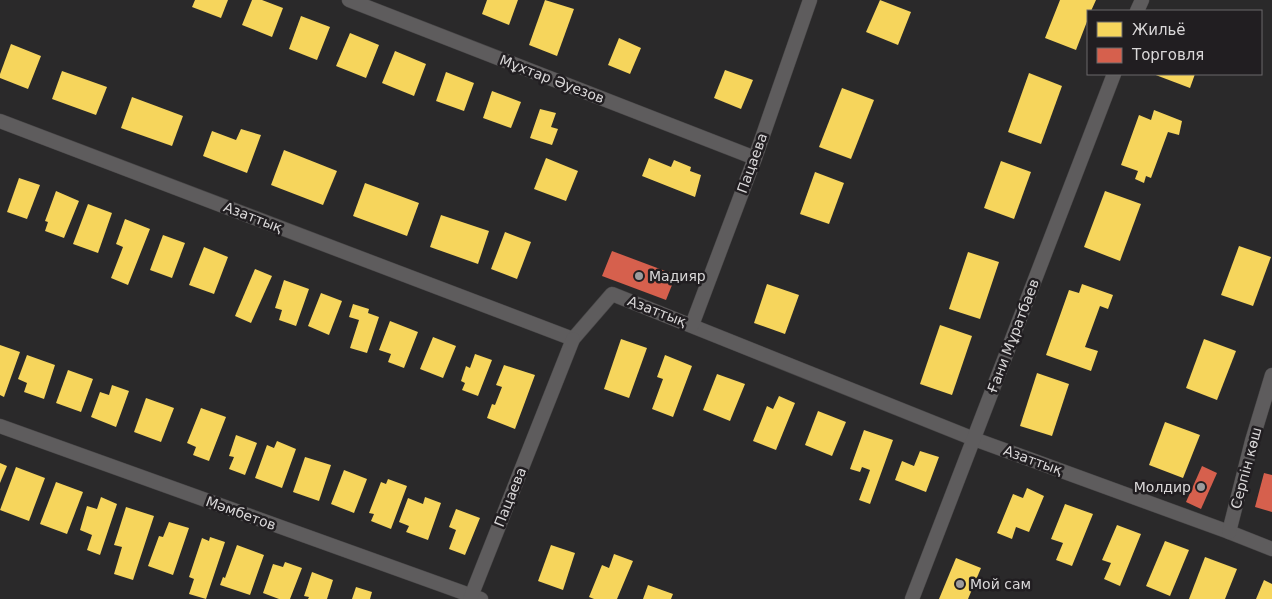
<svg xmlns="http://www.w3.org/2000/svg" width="1272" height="599" font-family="'DejaVu Sans',sans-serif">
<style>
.homes{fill:#f6d55c}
.shops{fill:#d6604d}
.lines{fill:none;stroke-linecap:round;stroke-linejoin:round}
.street-casing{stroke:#474546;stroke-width:15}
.street{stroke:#5e5c5d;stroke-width:14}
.poi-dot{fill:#9c9b9c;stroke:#211e21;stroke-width:2}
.labels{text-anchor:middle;stroke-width:5;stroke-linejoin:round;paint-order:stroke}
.street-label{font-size:14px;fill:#dad8d9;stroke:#211e21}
.poi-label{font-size:14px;fill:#dad8d9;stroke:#211e21;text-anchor:start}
</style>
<rect width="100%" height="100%" fill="#2a292a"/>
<!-- homes -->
<g class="homes">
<path d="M195 0H228L221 18 192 7Z"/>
<path d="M252 0H262L283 8 272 37 242 25Z"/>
<path d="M487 0H518L509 25 482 14Z"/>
<path d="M545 0 574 9 557 56 529 45Z"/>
<path d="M880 0 911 12 898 45 866 32Z"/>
<path d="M1060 0H1096L1091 11H1088V19L1076 50 1045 38Z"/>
<path d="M301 16 330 27 317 60 289 49Z"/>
<path d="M350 33 379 45 366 78 336 66Z"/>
<path d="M619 38 641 48 630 74 608 65Z"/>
<path d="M11 44 41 56 28 89 0 78V74Z"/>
<path d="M395 51 426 64 414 96 382 83Z"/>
<path d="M725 70 753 80 741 109 714 98Z"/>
<path d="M62 71 107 87 96 115 52 99Z"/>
<path d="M446 72 474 83 464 111 436 101Z"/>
<path d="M1029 73 1062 86 1041 144 1008 132Z"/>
<path d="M1153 74H1195L1190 88Z"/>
<path d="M842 88 874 100 851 159 819 147Z"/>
<path d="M492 91 521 102 511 128 483 118Z"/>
<path d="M132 97 183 116 172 146 121 128Z"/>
<path d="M540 109 556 113 551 127 558 129 552 145 530 138Z"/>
<path d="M1154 110 1182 121 1179 135 1168 132 1151 178 1146 176 1144 183 1135 179 1138 171 1121 165 1139 115 1151 120Z"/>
<path d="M241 129 261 135 247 173 203 156 212 131 236 140Z"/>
<path d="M284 150 337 171 323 205 271 185Z"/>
<path d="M546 158 578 171 566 201 534 189Z"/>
<path d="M649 158 671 167 674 160 691 167 690 171 701 175 695 197 642 176Z"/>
<path d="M1001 161 1031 172 1014 219 984 208Z"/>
<path d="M815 172 844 183 829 224 800 214Z"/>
<path d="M19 178 40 185 27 219 7 212Z"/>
<path d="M365 183 419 203 407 236 353 216Z"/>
<path d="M56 191 79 201 64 238 45 231 48 222 45 221Z"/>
<path d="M1105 191 1141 204 1120 261 1084 247Z"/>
<path d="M88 204 112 213 98 253 73 244Z"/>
<path d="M441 215 489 231 478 264 430 247Z"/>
<path d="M125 219 150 229 128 285 111 278 123 247 116 244Z"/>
<path d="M505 232 531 242 517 279 491 269Z"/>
<path d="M163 235 185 243 172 278 150 270Z"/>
<path d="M1239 246 1271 257 1253 306 1221 295Z"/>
<path d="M204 247 228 257 214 294 189 285Z"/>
<path d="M968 252 999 262 980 319 949 309Z"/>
<path d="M255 269 272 276 251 323 235 316Z"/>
<path d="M284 280 309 289 296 326 279 320 282 310 275 308Z"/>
<path d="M767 284 799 295 785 334 754 323Z"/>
<path d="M1082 284 1113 295 1108 309 1100 306 1085 347 1098 351 1091 371 1046 355 1069 290 1079 293Z"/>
<path d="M321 293 342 301 329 335 308 326Z"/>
<path d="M353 304 369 309 368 313 379 317 367 353 350 348 359 320 349 317Z"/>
<path d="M390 321 418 332 404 368 388 362 391 354 379 350Z"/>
<path d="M940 325 972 336 952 395 920 384Z"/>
<path d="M433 337 456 346 443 378 420 369Z"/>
<path d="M621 339 647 348 629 398 604 389Z"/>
<path d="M1204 339 1236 351 1217 400 1186 388Z"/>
<path d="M0 345 20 352 4 397 0 395Z"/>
<path d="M475 354 492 360 478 396 462 390 465 383 461 381 466 366 470 368Z"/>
<path d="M27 355 55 365 44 399 24 392 27 383 18 379Z"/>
<path d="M665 355 692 366 673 417 652 409 663 379 657 377Z"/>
<path d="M504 365 535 375 515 429 487 418 492 404 495 405 502 387 496 385Z"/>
<path d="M68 370 93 379 81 412 56 403Z"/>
<path d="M1037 373 1069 384 1052 436 1020 426Z"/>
<path d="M717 374 745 384 730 421 703 410Z"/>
<path d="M112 385 129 391 116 427 91 417 100 392 109 395Z"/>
<path d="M779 396 795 403 776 450 753 441 767 406 773 409Z"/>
<path d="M146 398 174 408 161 442 134 432Z"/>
<path d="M201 408 226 417 209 461 193 455 196 447 187 443Z"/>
<path d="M818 411 846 422 832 456 805 445Z"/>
<path d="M1165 422 1200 435 1183 478 1149 465Z"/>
<path d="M864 430 893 440 870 504 859 500 870 470 862 467 860 472 850 469Z"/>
<path d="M236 435 257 443 245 475 229 469 234 457 229 456Z"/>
<path d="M277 441 296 449 282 488 255 478 267 445 274 448Z"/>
<path d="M920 451 939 457 926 492 895 480 902 461 914 466Z"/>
<path d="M305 457 331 465 319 501 293 492Z"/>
<path d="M0 463 7 466 0 483Z"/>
<path d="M16 467 45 478 29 521 0 510Z"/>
<path d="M344 470 367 479 354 513 331 504Z"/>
<path d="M388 479 407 486 391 529 371 521 374 514 369 513 381 482 386 484Z"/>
<path d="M56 482 83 492 67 534 40 524Z"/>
<path d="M1027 488 1044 496 1029 532 1016 527 1012 539 997 533 1013 494 1023 498Z"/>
<path d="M101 497 117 504 100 555 87 550 92 535 80 530 87 506 97 509Z"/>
<path d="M425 497 441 503 428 540 406 532 409 526 399 522 408 498 423 504Z"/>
<path d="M1065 504 1093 514 1072 566 1056 560 1063 543 1051 539Z"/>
<path d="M126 507 154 516 133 580 114 574 122 547 114 545Z"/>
<path d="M456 509 480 518 465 555 449 549 456 530 449 527Z"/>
<path d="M169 522 189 528 173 575 148 566 159 536 163 537Z"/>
<path d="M1117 525 1141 534 1120 586 1104 579 1111 563 1102 560Z"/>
<path d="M210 537 225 542 206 599 189 594 194 579 189 577 202 538 209 541Z"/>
<path d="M1165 541 1189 550 1170 596 1146 586Z"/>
<path d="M237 545 264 555 250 595 220 585 223 577 225 578Z"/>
<path d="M551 545 575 553 563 590 538 581Z"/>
<path d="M614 554 633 561 617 599H594L589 597 602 565 609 568Z"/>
<path d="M1205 557 1237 569 1225 599H1189Z"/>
<path d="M956 558 981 568 968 599H939Z"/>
<path d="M285 562 302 568 290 599H279L263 593 273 564 283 567Z"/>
<path d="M312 572 333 580 327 599H308L309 597 304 596Z"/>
<path d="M1264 580 1272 584V599H1256Z"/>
<path d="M648 585 673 594 671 599H643Z"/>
<path d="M356 587 372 592 370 599H352Z"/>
</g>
<!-- shops -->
<g class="shops">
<path d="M612 251 676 275 666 300 602 276Z"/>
<path d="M1202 466 1217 473 1201 509 1186 502Z"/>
<path d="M1264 473 1272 475V512L1255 507Z"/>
</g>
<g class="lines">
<defs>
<g id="street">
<path d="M349 0 755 158"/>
<path d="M1137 11 1142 0"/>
<path d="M0 121 573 339 612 294 974 439 1229 532 1272 549"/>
<path d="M692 325 755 158 810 0"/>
<path d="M0 426 481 599"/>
<path d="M1229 532 1252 441 1272 375"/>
<path d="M470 599 573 339"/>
<path d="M912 599 1114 74"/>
</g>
</defs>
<!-- street casing -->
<use href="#street" class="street-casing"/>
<!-- street -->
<use href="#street" class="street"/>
</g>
<!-- markers -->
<g class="poi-dot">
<circle cx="639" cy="276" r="5"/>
<circle cx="1201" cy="487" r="5"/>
<circle cx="960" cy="584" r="5"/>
</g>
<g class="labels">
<!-- street labels -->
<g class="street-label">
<text transform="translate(552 79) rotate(21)" y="5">Мұхтар Әуезов</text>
<text transform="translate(752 163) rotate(-70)" y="5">Пацаева</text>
<text transform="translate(253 217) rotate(21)" y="5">Азаттық</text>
<text transform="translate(657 311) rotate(21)" y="5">Азаттық</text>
<text transform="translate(1013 336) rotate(-69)" y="5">Ғани Мұратбаев</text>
<text transform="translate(1033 460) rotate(20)" y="5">Азаттық</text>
<text transform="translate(1246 468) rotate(-75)" y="5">Серпін көш</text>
<text transform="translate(510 497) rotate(-68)" y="5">Пацаева</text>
<text transform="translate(241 513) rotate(20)" y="5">Мәмбетов</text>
</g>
<!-- poi labels -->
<g class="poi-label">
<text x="649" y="281">Мадияр</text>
<text x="1191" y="492" text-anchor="end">Молдир</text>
<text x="970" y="589">Мой сам</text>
</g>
</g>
<!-- legend -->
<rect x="1087" y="10" width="175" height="65" fill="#211e21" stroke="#6b686b"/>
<rect x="1097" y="22" width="25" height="15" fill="#f6d55c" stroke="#6b686b"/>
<text x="1132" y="35" font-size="15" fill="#dad8d9">Жильё</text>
<rect x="1097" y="48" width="25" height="15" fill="#d6604d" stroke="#6b686b"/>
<text x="1132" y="60" font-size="15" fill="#dad8d9">Торговля</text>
</svg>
